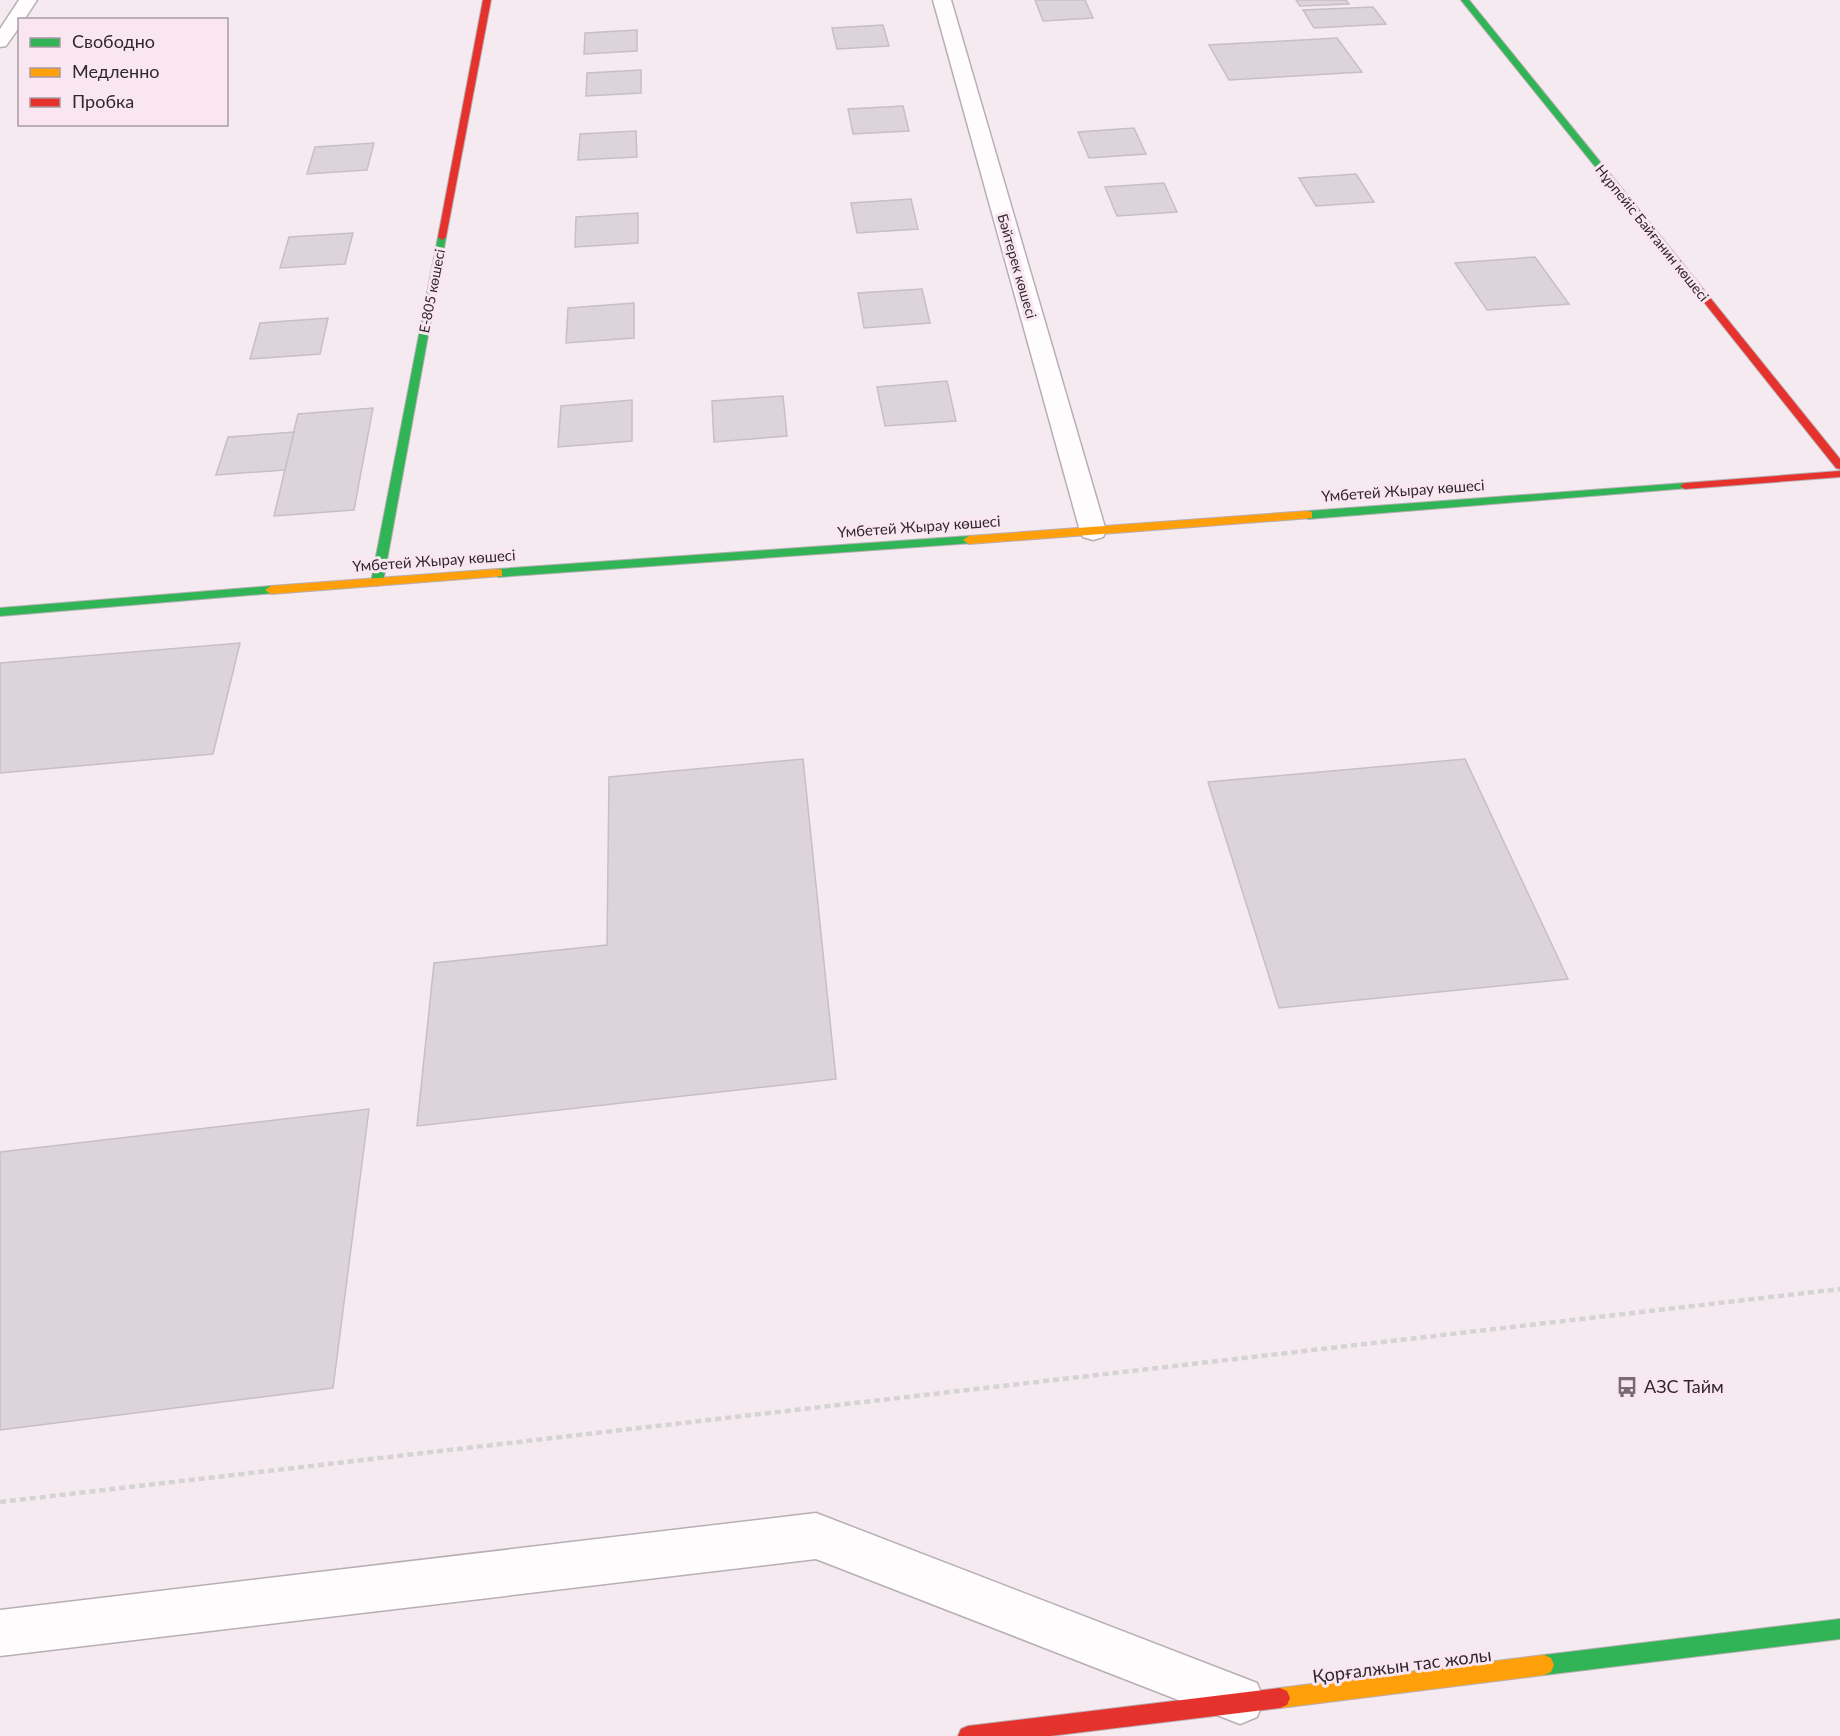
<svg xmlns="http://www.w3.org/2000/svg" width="1840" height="1736" font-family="Lato,sans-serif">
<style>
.building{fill:#dcd4d8;stroke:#c6bfc3;stroke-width:1.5}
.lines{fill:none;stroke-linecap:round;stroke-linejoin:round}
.lane-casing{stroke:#b7afb4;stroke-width:3}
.street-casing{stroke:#b7afb4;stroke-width:3}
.fast-casing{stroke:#b7afb4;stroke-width:2}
.slow-casing{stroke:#b7afb4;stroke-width:2}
.jam-casing{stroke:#b7afb4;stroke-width:2}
.path{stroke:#d6d3d4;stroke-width:4.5;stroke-dasharray:6 4;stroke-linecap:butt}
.lane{fill:#fefcfd;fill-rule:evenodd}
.street{fill:#fefcfd;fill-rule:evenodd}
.fast{fill:#30b455;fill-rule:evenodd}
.slow{fill:#ff9f0a;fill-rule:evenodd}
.jam{fill:#e5322d;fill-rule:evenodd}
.labels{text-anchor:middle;stroke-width:6;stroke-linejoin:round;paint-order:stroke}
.far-street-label{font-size:14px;fill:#30292c;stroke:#f9e6f0}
.street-label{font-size:15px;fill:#30292c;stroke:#f9e6f0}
.near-poi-label{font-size:18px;fill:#30292c;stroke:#f9e6f0;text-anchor:start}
.near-street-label{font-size:18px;fill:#30292c;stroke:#f9e6f0}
</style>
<rect width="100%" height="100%" fill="#f5eaf0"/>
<!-- building -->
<g class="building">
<path d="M1035 0H1085L1093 18 1043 21Z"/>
<path d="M1296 0H1346L1349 4 1300 6Z"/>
<path d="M1373 7 1386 24 1314 28 1303 10Z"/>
<path d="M883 25 889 46 837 49 832 28Z"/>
<path d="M637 30V51L584 54 585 33Z"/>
<path d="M1337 38 1362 72 1229 80 1209 45Z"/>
<path d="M641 70V93L586 96 587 73Z"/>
<path d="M903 106 909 131 853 134 848 109Z"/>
<path d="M1134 128 1146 154 1089 158 1078 132Z"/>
<path d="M636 131 637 157 578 160 580 134Z"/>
<path d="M374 143 367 170 307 174 315 147Z"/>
<path d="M1356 174 1374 202 1316 206 1299 178Z"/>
<path d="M1164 183 1177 212 1117 216 1105 187Z"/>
<path d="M911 199 918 229 857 233 851 203Z"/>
<path d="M638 213V243L575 247 576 217Z"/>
<path d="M353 233 345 264 280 268 289 237Z"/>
<path d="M1535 257 1569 304 1487 310 1455 263Z"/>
<path d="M922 289 930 323 864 328 858 293Z"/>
<path d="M634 303V338L566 343 568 308Z"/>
<path d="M328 318 320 354 250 359 260 323Z"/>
<path d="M947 381 956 421 885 426 877 387Z"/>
<path d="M783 396 787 436 714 442 712 401Z"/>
<path d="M632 400V441L558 447 561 406Z"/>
<path d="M373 408 354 510 274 516 298 414Z"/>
<path d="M294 432 285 470 216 475 228 437Z"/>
<path d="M240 643 213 754 0 773V663Z"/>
<path d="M803 759 836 1079 417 1126 434 963 607 945 609 777Z"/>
<path d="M1465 759 1568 979 1279 1008 1208 782Z"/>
<path d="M369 1109 333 1388 0 1430V1152Z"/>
</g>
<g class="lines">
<defs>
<path id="lane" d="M816 1513 1257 1683 1264 1700 1257 1717 1240 1724 816 1559 0 1656V1610Z"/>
<g id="street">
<path d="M19 0H37L24 20H20V26L6 46 0 47V29Z"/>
<path d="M933 0H951L1106 531 1103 537 1093 540 1083 537 1080 531Z"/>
</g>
<g id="fast">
<path d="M1461 0H1469L1674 253V257H1668Z"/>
<path d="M442 234 446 237 383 582 377 586 371 582 438 237Z"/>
<path d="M1685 483 1689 484V488L1308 519 1303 515 1308 511Z"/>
<path d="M969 536 975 540 973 543 498 577 492 573 498 569Z"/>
<path d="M271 586 277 590 275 593 0 616V608Z"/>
<path d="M1840 1619V1639L1544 1675 1537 1672 1534 1665 1537 1658 1544 1655Z"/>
</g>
<g id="slow">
<path d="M1308 511 1312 512V518L969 544 963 540 969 536Z"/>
<path d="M498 569 502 570V576L271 594 265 590 271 586Z"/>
<path d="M1544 1655 1551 1658 1554 1665 1551 1672 1544 1675 1280 1708 1273 1705 1270 1698 1273 1691 1280 1688Z"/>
</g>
<g id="jam">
<path d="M483 0H491L446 237 442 240 438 237Z"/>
<path d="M1668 253H1674L1840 459V469L1836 468 1668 257Z"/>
<path d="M1840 471V477L1685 489 1680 486 1685 483Z"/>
<path d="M1280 1688 1287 1691 1290 1698 1287 1705 1280 1708 1050 1736H958L961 1729 968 1726Z"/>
</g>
</defs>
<!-- lane casing -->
<use href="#lane" class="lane-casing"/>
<!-- street casing -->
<use href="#street" class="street-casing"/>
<!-- fast casing -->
<use href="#fast" class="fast-casing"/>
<!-- slow casing -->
<use href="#slow" class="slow-casing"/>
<!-- jam casing -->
<use href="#jam" class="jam-casing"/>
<!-- path -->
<path class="path" d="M0 1502 1840 1289"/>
<!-- lane -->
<use href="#lane" class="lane"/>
<!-- street -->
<use href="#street" class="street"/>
<!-- fast -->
<use href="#fast" class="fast"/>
<!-- slow -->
<use href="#slow" class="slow"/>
<!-- jam -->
<use href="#jam" class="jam"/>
</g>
<!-- icons -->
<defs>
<symbol id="bus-bare" viewBox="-9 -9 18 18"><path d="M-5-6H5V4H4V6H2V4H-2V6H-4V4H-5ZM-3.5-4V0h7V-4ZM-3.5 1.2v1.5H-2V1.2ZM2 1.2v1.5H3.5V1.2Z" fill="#756d71" stroke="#f9e6f0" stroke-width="2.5" paint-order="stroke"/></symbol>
</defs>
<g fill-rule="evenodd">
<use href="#bus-bare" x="1612" y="1372" width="30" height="30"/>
</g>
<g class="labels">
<!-- far-street labels -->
<g class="far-street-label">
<text transform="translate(1652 233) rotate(51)" y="5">Нұрпейіс Байғанин көшесі</text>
<text transform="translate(1017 266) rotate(74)" y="5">Бәйтерек көшесі</text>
<text transform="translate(432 291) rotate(-79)" y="5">Е-805 көшесі</text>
</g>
<!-- street labels -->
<g class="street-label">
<text transform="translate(1403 491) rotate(-4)" y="5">Үмбетей Жырау көшесі</text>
<text transform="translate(919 527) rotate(-4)" y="5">Үмбетей Жырау көшесі</text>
<text transform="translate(434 561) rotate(-4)" y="5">Үмбетей Жырау көшесі</text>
</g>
<!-- near-poi labels -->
<g class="near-poi-label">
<text x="1644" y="1393">АЗС Тайм</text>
</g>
<!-- near-street labels -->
<g class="near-street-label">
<text transform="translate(1402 1666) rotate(-7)" y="6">Қорғалжын тас жолы</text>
</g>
</g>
<!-- legend -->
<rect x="18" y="18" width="210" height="108" fill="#f9e6f0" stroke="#a99aa2" stroke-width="1.5"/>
<rect x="30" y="38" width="30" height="9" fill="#30b455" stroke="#a99aa2" stroke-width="1.5"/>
<text x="72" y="48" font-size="18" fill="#30292c">Свободно</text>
<rect x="30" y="68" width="30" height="9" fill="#ff9f0a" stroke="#a99aa2" stroke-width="1.5"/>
<text x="72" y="78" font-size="18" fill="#30292c">Медленно</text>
<rect x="30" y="98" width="30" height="9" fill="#e5322d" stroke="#a99aa2" stroke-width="1.5"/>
<text x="72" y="108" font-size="18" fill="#30292c">Пробка</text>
</svg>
